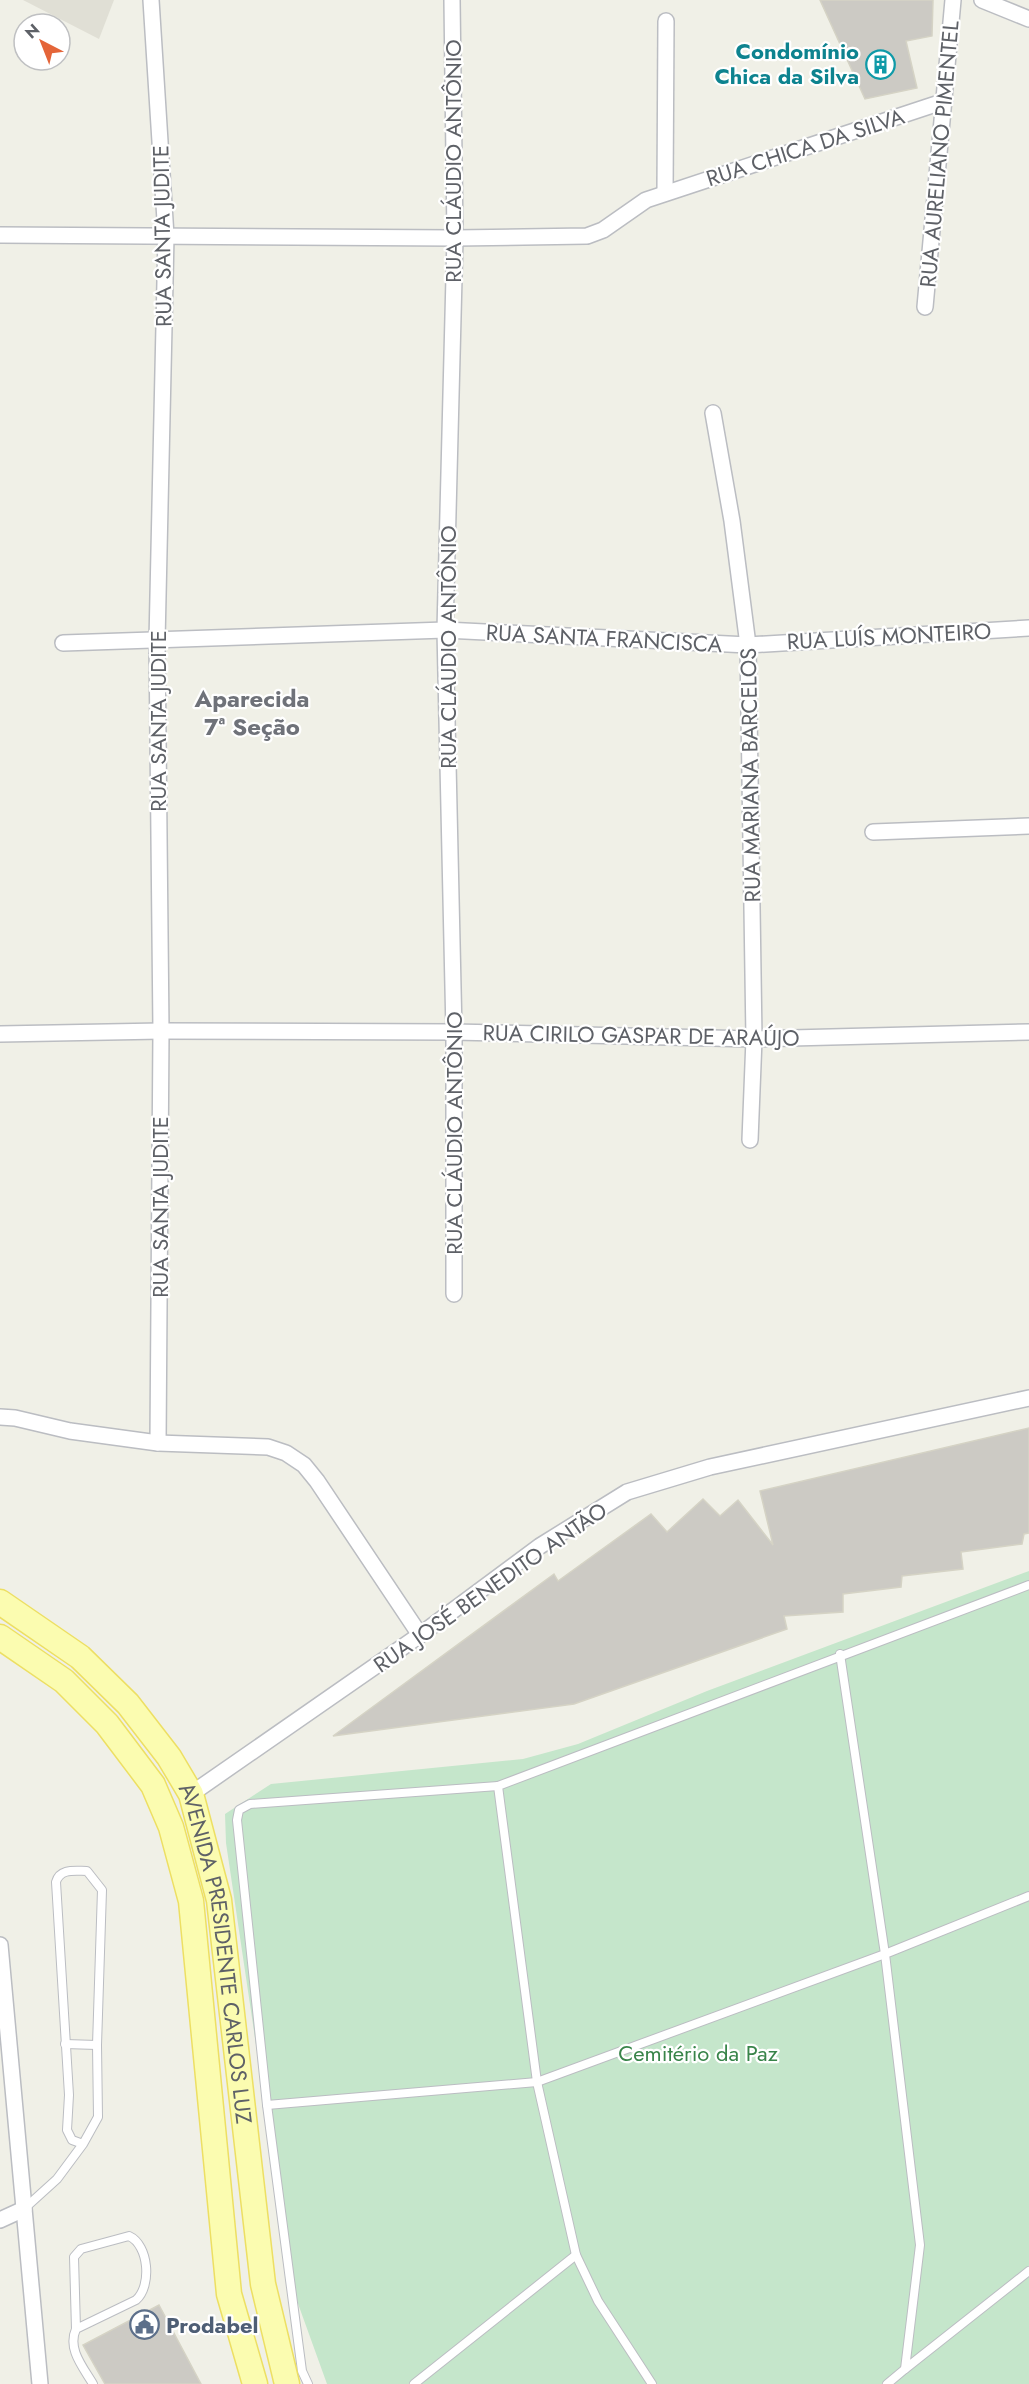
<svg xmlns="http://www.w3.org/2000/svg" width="1029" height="2384" font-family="Jost,sans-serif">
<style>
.education{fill:#e0dfd5}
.green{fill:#c5e6cb}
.building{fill:#cccac4;stroke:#d5d3c5;stroke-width:1.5}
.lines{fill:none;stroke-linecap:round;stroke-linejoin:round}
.lane-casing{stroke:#bbbdc2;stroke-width:10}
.street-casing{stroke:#bbbdc2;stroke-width:18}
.primary-casing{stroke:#eddf63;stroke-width:27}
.lane{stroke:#fff;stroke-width:8}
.street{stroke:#fff;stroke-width:15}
.primary{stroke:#fbfcb0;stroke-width:24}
.labels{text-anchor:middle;stroke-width:4.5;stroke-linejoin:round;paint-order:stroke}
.culture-label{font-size:22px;font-weight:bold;fill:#0d838f;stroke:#fff;text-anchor:end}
.street-label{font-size:22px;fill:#5e6167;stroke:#fff}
.park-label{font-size:22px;fill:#388449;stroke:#fff}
.service-label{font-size:22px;font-weight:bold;fill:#4e5e75;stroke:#fff;text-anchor:start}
.neighbourhood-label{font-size:24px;font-weight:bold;fill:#6f7279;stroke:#fff}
</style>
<rect width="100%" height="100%" fill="#f0f0e7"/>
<!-- education -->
<path class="education" d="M23 0H114L99 39Z"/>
<!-- green -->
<path class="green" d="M1029 1571V2384H327L292 2287 226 1843 225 1814 271 1784 523 1759 578 1744 707 1691Z"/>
<!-- building -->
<g class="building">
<path d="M820 0H933L932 36 906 41 917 88 865 99Z"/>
<path d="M1029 1428V1533L1024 1534 1022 1544 961 1552 963 1569 902 1576 901 1587 843 1594V1612L784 1616 787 1629 574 1704 333 1736 554 1574 558 1581 651 1514 667 1532 703 1499 720 1516 738 1500 773 1545 760 1491Z"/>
<path d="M159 2305 201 2384H105L83 2345Z"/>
</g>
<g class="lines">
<defs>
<g id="lane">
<path d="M1029 1896 885 1954 920 2245 905 2369 1029 2271"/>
<path d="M65 2044 97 2045"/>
<path d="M267 2105 537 2082 885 1954 840 1654"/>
<path d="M25 2208 57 2179 83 2144 98 2117 97 2045 102 1890 87 1871C75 1871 60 1868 56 1882L69 2095 67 2130 72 2140 83 2144"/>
<path d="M76 2329 136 2300C152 2286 149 2245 129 2236L81 2249 74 2257 76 2329C67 2349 83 2367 93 2384"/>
<path d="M308 2384 302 2371 267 2105 237 1820 239 1810 250 1804 498 1786"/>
<path d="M414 2384 576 2255"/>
<path d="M652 2384 598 2301 576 2255 537 2082 498 1786 1029 1585"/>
<path d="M887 2384 905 2369"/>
</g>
<g id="street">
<path d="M151 0 166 236 157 641 161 1031 158 1443"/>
<path d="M452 0 455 238 445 630 454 1032V1294"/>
<path d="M982 0 1029 19"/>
<path d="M665 193 666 21"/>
<path d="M0 235 455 238 587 236 603 230 646 200 945 101"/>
<path d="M925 307 953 0"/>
<path d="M713 413 732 521 748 645 754 1039 750 1140"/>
<path d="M63 643 445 630 748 645 1029 628"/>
<path d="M873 832 1029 826"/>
<path d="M0 1034 161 1031 454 1032 754 1039 1029 1032"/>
<path d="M0 1417 15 1418 70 1431 158 1443 268 1447 286 1453 304 1465 317 1481 420 1635"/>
<path d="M191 1794 420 1635 540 1546 627 1492 710 1467 1029 1398"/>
<path d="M0 1945 40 2384"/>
<path d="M0 2220 24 2209"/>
</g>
<g id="primary">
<path id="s1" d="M0 1602 80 1657 128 1704 169 1757 191 1794 219 1900 263 2284 287 2384"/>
<path d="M0 1637 64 1681 107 1724 153 1785 171 1827 191 1901 229 2294 255 2384"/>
</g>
</defs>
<!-- lane casing -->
<use href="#lane" class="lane-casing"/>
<!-- street casing -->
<use href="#street" class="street-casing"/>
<!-- primary casing -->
<use href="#primary" class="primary-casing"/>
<!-- lane -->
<use href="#lane" class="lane"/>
<!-- street -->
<use href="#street" class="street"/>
<!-- primary -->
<use href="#primary" class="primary"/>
</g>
<!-- icons -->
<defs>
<symbol id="building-ring" viewBox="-11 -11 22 22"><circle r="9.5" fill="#fff" stroke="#0f9aa8" stroke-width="1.5"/><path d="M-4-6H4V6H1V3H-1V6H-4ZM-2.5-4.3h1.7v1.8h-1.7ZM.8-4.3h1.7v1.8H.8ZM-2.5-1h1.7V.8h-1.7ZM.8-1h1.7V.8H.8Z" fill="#0f9aa8"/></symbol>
<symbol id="civic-ring" viewBox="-11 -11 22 22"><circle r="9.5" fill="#fff" stroke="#5c6f8a" stroke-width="1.5"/><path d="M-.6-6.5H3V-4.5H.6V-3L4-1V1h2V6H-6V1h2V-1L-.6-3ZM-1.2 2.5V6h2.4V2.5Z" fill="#5c6f8a"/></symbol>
</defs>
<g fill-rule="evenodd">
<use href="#building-ring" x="864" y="48" width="33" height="33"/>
<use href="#civic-ring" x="128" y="2308" width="33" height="33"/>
</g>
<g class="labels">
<!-- culture labels -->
<g class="culture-label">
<text x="859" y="59">Condomínio<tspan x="859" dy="25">Chica da Silva</tspan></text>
</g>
<!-- street labels -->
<g class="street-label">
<text transform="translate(805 147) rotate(-18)" y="8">RUA CHICA DA SILVA</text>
<text transform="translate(939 154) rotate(-85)" y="8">RUA AURELIANO PIMENTEL</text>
<text transform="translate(453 161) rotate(-90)" y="8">RUA CLÁUDIO ANTÔNIO</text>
<text transform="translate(162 236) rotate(-91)" y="8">RUA SANTA JUDITE</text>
<text transform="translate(889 636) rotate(-3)" y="8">RUA LUÍS MONTEIRO</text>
<text transform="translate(604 638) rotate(3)" y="8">RUA SANTA FRANCISCA</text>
<text transform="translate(448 647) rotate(-90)" y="8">RUA CLÁUDIO ANTÔNIO</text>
<text transform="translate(158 721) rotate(-90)" y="8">RUA SANTA JUDITE</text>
<text transform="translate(750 775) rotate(-91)" y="8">RUA MARIANA BARCELOS</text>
<text transform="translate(641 1035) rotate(1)" y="8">RUA CIRILO GASPAR DE ARAÚJO</text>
<text transform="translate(454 1133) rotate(-90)" y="8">RUA CLÁUDIO ANTÔNIO</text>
<text transform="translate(160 1207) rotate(-90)" y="8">RUA SANTA JUDITE</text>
<text transform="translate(490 1587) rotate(-35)" y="8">RUA JOSÉ BENEDITO ANTÃO</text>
<text dy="8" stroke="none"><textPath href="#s1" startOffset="436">AVENIDA PRESIDENTE CARLOS LUZ</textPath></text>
</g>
<!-- park labels -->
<g class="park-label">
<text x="698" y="2061">Cemitério da Paz</text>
</g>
<!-- service labels -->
<g class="service-label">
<text x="166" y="2333">Prodabel</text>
</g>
<!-- neighbourhood labels -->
<g class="neighbourhood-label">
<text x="252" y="707">Aparecida<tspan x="252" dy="28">7ª Seção</tspan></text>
</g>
</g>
<!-- north arrow -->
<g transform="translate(42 42) rotate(318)"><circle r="28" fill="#ffffff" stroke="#bfc0c2" stroke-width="1.5"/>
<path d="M0-4.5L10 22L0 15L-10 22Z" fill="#e46539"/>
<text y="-9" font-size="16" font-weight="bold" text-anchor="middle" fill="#5e6167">N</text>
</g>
</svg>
